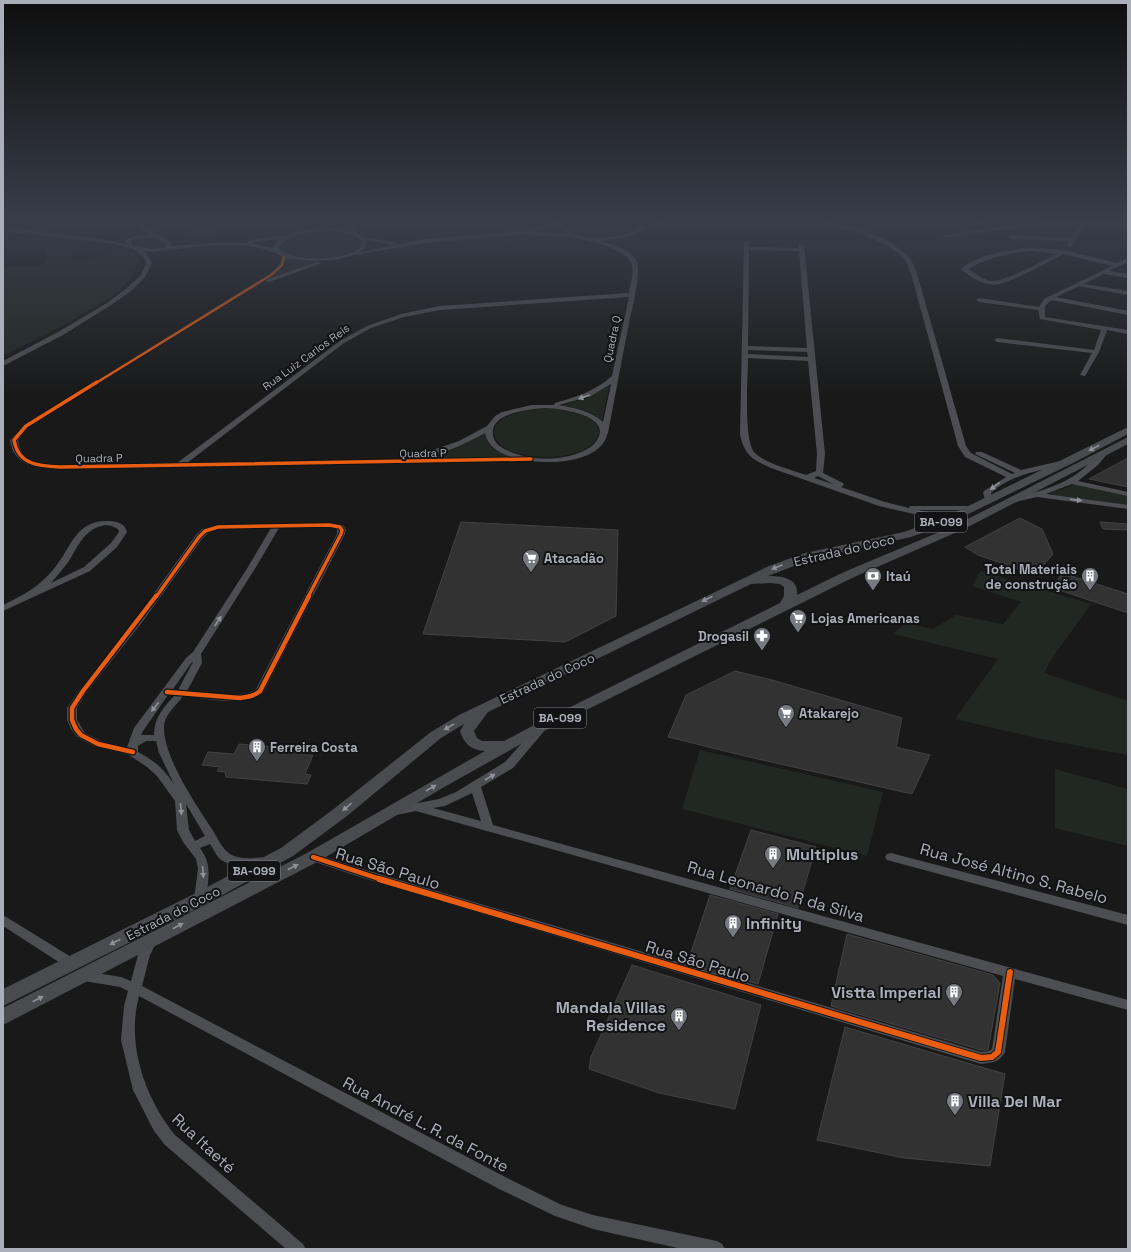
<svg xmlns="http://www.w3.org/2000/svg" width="1131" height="1252" font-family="'Space Grotesk',sans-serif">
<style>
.green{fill:#212823}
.building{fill:#323233;stroke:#424245}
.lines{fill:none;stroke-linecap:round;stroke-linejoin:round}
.minor{fill:#4d4e52;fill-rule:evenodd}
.highway{fill:#4a4b4e;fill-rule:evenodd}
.cycleway-far3-casing{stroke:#131315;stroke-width:4}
.cycleway-far2-casing{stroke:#131315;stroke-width:5.5}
.cycleway-far1-casing{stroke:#131315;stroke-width:7}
.cycleway-casing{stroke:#131315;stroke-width:8}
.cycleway-far3{stroke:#e95d12;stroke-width:2.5}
.cycleway-far2{stroke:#e95d12;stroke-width:3.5}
.cycleway-far1{stroke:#e95d12;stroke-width:4.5}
.cycleway{stroke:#e95d12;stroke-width:6}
.oneway{fill:#8f929a}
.oneway2{fill:#8e9199}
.labels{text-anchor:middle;stroke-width:4;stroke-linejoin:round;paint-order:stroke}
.far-street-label{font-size:11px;fill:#abafb9;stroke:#131315}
.shield{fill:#131315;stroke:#7d8088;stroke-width:1}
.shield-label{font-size:12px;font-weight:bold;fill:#abafb9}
.street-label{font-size:13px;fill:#abafb9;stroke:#131315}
.poi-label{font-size:13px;font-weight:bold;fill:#abafb9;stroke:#131315;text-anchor:start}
.near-poi-label{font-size:16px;font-weight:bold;fill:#abafb9;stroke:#131315;text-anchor:start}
.near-street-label{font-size:16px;fill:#abafb9;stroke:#131315}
</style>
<rect width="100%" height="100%" fill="#191919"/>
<!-- green -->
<g class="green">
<path d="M208 220 231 223 203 239 182 236Z"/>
<path d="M566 220H634L638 227C628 241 569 243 563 225Z"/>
<path d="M317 231C332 231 345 231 359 238L361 244C351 260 289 266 279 248L282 241 300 234Z"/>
<path d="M136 238C148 238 156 238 167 244V247C157 251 137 251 132 241Z"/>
<path d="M58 243H67L72 248 73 258C97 264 110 246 129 252 133 253 137 256 140 258L132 278 111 297 68 323 3 356V267H32L44 264 47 258 46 253 47 248Z"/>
<path d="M288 258 304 261H321L293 270 262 282 284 267Z"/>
<path d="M609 386 602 421 587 411 562 405 587 398Z"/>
<path d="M548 408C561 409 614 417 595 441 578 461 533 460 511 451 504 448 496 443 494 435 490 413 535 409 548 408Z"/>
<path d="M485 433C485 448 504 455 516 458L413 460C438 454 464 448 485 433Z"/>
<path d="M1076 484 1128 495V506L1054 496 1051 493Z"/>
<path d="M980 571 1091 604 1053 657 1044 673 1128 701V755L1041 739 955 719 998 659 893 634 906 623 933 629 956 615 1003 624 1021 602 972 586Z"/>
<path d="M700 750 883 792 867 856 682 809Z"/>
<path d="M1055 769 1128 789V846L1055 828Z"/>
</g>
<!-- building -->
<g class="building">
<path d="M1128 458V487L1089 479Z"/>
<path d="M1020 518 1042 529 1053 554 1035 575 978 555 965 547Z"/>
<path d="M461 522 618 530 616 616 565 642 423 634Z"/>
<path d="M1100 522 1128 524V530L1103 529Z"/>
<path d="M1062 573 1128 594V613L1053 588Z"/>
<path d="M735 671 772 680 902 718 896 747 930 755 912 794 745 756 668 737 686 695Z"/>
<path d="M239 744 306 750 304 755H313L305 774 311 775 307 784 226 777 225 772 217 771 220 767 202 765 208 752 234 754Z"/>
<path d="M751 830 816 847 798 908 730 889Z"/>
<path d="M710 895 778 914 758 984 687 964Z"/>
<path d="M847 934 993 975 1000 983 988 1050H981L831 1006Z"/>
<path d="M632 965 761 1005 735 1109 659 1093 589 1069 591 1057Z"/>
<path d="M845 1027 1005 1074 990 1166 904 1158 817 1140Z"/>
</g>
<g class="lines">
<!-- minor -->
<g class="minor">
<path d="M138 220H143C150 233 160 235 171 242L172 246 211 243H249L247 242 250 240 287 235 304 230 319 228H333L352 231 350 227 356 220H361L356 227 357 233 363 237 397 243 394 245 367 240 365 248 360 252 425 239 518 231 564 233 557 226V224L532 232 529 230 558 220H564L562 225C577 243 622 241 639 227L637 220H642L644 227 664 220H672L627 237 601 241C613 245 632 250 637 262 641 274 632 310 629 323 622 359 615 396 608 433 606 436 606 439 604 442 591 462 552 464 531 461L60 469C37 468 14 467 10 440L24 425 269 274C276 269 281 265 281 256 251 240 211 245 177 249 166 250 156 253 144 251L149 257 152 263 145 277 131 291 111 305 63 335 3 366V361L58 332 107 303 127 288 141 275 146 263 144 258 134 249 115 244 3 231V227L94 238 126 244 125 242 128 238 140 235H150L143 230ZM319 231C335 231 350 231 362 241 361 243 361 245 360 247 349 261 286 263 278 247 289 235 303 233 319 231ZM518 235C552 236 587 235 618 251 623 254 629 257 631 263 635 271 630 285 629 293L440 306 401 314 367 326 340 341 177 463 60 465C40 464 21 464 18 440L28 427 264 281 269 282 322 263 317 262 270 278 282 268 287 258 311 261 334 260 354 255 425 243ZM140 238H155L166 244V247L153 249 132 245 131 242 132 240ZM280 238 273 248 251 243ZM629 297 612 376C595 391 576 397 555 403L554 405H532L502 412 495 416 487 426 459 441 430 451 408 455 407 457 410 459 187 463 344 343 371 328 404 317 440 310ZM611 384 603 422C591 411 575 408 559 405L591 396ZM547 408C561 409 607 415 599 436 597 441 594 445 589 448 568 461 532 462 509 451 502 448 494 444 493 435 489 412 532 409 547 408ZM485 433C487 446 500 454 512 457L413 459C439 455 463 446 485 433Z"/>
<path d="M338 220H346L324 228 321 226Z"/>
<path d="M812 220C840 220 894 236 911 260 914 265 916 271 918 277L966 446 971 453 1012 474 1015 473 975 454 976 452H982L1021 470 1065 460 1069 462 1068 464C1041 470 1012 474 991 493L993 500 992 502H986L983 493 984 491 1006 477 965 457 958 446 912 277 906 261 898 253 888 246 863 234Z"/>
<path d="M971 220H978L994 227 1058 220 1104 221 1128 223V227L1086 223 1073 245 1070 247 1067 245 1069 241 1012 239 1009 237 1012 235 1070 238 1081 223 1036 225 944 238 941 236 987 228Z"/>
<path d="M744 242H748L749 247 799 248V244L804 245 825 454 823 473 843 483 844 485 841 487 885 502 909 508 910 506H973L977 508 976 510H917L955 516 956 518 955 520H952L918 515 879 506 771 468C753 460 744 455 740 434ZM749 250 799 251 807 348 748 346ZM748 350 807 352 808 357 748 354ZM748 358 808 361 817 454 816 471 806 475C790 469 768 465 755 453 743 441 748 377 748 358ZM818 476 833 484 814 478Z"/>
<path d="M1031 248 1064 250 1117 263 1128 258V262L1109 271 1128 274V278L1104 274 1084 284 1128 291V295L1079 286 1056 297 1128 311V315L1051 300 1045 306V317L1128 330V334L1107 330 1099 352 1085 376 1080 375 1092 353 997 342 994 340 997 338 1094 350 1101 330 1040 319 1038 310 979 302 976 300 979 298 1039 307 1044 299 1112 266 1063 254C1049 262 1006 286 992 285 981 284 969 276 961 269 976 255 1011 249 1031 248ZM1031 251 1057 254C1044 260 1003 283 990 281 982 279 975 273 968 269 988 258 1008 253 1031 251Z"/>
<path d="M1101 451H1104L1108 453 1098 465 1078 481 1128 492V496L1072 484 1046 494 1128 505V509L1037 497 1011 503 1007 501 1008 499C1047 490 1075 483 1101 451Z"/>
<path d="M107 521C116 521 125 523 127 532L117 547 90 571 3 611V605C23 595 36 589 51 572 71 551 73 521 107 521ZM105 525 112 526 118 529 119 532 111 543 84 567 51 583C57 576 63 569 69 561 79 545 84 529 105 525Z"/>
<path d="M329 523 343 525 346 530 345 534 263 693C245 708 205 698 183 696 176 706 164 715 164 727 163 756 196 805 212 829 217 837 222 849 230 854 240 860 255 858 266 857L270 858 272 861 270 864 266 865C251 866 231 869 219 858 215 854 213 848 210 844L200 848C213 866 208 879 206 899L204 902 200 904 196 902 194 899 198 869 196 859 183 842 177 830 175 801 157 776 147 767 129 755 94 746 77 737 71 729 67 720V708L80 689 137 617 196 535 202 529 218 525ZM329 527 337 529V534L256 689C241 700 205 692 187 691L202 663 201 654 256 567 279 528ZM271 528 248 567 193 652 186 658 134 728 127 747 101 741 85 733 77 720V708L86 693 143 621 202 539 208 533 219 529ZM193 662 178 690 173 689 192 662ZM168 695 174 696C163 708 154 718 154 735H141L143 731ZM146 741H156L159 753 174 784C163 768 155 761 138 752V746ZM186 804 205 836 195 841 189 830Z"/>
<path d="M541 725 545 726 546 728 545 730 513 768 481 787 493 825 1128 1000V1010L1015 979 1005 1052C1000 1062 991 1063 981 1064L357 876 309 860 307 857 309 854 313 853 359 868 981 1052 989 1051 992 1049 1003 976 416 811 396 815 392 814 391 811 392 808 439 799 456 792 505 762 537 726ZM472 793 481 821 433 808 445 806Z"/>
<path d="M891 853 1128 915V925L887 860 885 857 887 854Z"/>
<path d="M3 915 76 960 78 964 76 968 72 969 68 968 3 926Z"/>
<path d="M151 936 155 938 157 941 150 955 142 986 509 1179 562 1205 593 1215 717 1241 722 1244 725 1249H682L593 1229 555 1216 499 1189 139 996C126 1044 145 1098 175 1135L303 1244 306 1249H286L165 1145 154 1131 133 1090 121 1040 124 1006 128 991 120 987 84 981 80 980 78 976 80 972 84 971 121 977 131 981 138 955 147 938Z"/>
</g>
<!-- highway -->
<path class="highway" d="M1128 427V434L1073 463 956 520 911 537 812 559 768 576C782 576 799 578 797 595L844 572 956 525 1128 437V444L964 529 852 578 546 730 446 786 319 861 3 1025V1008L307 853 485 751C471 750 464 744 460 731L464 724 441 738 347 816 293 856 206 904 3 1006V989L194 894 281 848 335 808 431 732 459 715 769 566 805 553 904 532 948 516ZM770 583 780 584 784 587V596L780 603 536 724 504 741H482L477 738 474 731 488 712 751 584Z"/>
<defs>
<path id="cycleway-far3" d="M96 383 271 275 282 265 284 256"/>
<g id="cycleway-far2">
<path d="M97 382 26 426 14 440C18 465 39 466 60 467L531 459"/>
<path d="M156 597 199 537 205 531 218 527 329 525 340 527 342 530 341 534 308 597"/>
</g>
<g id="cycleway-far1">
<path d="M167 692 240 698C248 697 254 696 260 691L309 596"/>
<path d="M133 752 98 744 81 735 76 729 72 720V708L83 691 156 596"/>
<path d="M313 857 383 880"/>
</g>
<path id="cycleway" d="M379 879 981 1058 992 1057 998 1052 1010 972"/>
</defs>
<!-- cycleway-far3 casing -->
<use href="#cycleway-far3" class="cycleway-far3-casing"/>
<!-- cycleway-far2 casing -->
<use href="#cycleway-far2" class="cycleway-far2-casing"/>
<!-- cycleway-far1 casing -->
<use href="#cycleway-far1" class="cycleway-far1-casing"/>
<!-- cycleway casing -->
<use href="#cycleway" class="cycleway-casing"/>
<!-- cycleway-far3 -->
<use href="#cycleway-far3" class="cycleway-far3"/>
<!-- cycleway-far2 -->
<use href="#cycleway-far2" class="cycleway-far2"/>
<!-- cycleway-far1 -->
<use href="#cycleway-far1" class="cycleway-far1"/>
<!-- cycleway -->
<use href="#cycleway" class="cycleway"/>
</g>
<!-- one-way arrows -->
<defs><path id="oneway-solid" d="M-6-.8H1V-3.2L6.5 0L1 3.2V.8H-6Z"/></defs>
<g class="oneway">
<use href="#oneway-solid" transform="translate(584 397) rotate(160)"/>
<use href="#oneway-solid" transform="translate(995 486) rotate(143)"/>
<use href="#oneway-solid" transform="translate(1076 500) rotate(7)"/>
<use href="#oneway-solid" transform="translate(218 621) rotate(-57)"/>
<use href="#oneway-solid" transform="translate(155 707) rotate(128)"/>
<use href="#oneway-solid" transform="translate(490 777) rotate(-30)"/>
<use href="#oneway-solid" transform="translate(181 809) rotate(85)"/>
<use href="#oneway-solid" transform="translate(203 872) rotate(86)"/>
</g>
<g class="oneway2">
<use href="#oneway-solid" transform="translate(1094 448) rotate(152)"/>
<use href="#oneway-solid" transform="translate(777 567) rotate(157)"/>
<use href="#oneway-solid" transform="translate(707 599) rotate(154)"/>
<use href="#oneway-solid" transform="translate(449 727) rotate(149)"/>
<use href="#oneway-solid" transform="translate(431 788) rotate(-30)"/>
<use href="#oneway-solid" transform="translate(347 807) rotate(140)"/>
<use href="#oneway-solid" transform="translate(293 867) rotate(-27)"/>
<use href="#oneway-solid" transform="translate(178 926) rotate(-27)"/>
<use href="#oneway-solid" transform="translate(115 942) rotate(153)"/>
<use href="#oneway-solid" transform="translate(38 999) rotate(-27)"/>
</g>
<!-- sky -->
<linearGradient id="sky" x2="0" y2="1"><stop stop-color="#0e0e0e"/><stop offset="0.56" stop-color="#383e49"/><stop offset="1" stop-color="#383e49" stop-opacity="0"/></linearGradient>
<rect width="1131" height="396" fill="url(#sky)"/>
<!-- icons -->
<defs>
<symbol id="supermarket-pin" viewBox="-11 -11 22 30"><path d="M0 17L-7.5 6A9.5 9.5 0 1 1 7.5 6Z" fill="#787a81" stroke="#131315"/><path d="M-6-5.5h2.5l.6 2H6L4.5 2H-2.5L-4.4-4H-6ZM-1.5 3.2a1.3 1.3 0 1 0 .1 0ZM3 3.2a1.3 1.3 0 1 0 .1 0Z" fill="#fff"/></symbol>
<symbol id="bank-pin" viewBox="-11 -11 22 30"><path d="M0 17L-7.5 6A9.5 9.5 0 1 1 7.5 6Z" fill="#787a81" stroke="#131315"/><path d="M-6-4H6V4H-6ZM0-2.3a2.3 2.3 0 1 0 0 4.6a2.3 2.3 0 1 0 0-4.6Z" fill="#fff"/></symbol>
<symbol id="building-pin" viewBox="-11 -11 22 30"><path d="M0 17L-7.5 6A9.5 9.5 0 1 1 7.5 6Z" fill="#787a81" stroke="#131315"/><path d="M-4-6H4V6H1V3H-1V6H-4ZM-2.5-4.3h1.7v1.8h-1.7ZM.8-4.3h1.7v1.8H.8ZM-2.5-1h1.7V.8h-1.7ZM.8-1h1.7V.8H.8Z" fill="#fff"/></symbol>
<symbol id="pharmacy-pin" viewBox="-11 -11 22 30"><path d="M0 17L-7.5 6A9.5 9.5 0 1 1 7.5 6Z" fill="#787a81" stroke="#131315"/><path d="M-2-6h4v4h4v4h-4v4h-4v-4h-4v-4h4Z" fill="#fff"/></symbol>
</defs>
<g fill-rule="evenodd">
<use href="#supermarket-pin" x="521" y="548" width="20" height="27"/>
<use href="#bank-pin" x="863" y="566" width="20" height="27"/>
<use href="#building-pin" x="1080" y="566" width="20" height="27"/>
<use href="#supermarket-pin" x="788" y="608" width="20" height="27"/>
<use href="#pharmacy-pin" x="752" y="626" width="20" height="27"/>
<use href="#supermarket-pin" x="776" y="703" width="20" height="27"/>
<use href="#building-pin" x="247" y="737" width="20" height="27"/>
<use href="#building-pin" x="763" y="844" width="20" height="27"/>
<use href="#building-pin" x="723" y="913" width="20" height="27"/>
<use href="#building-pin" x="944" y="982" width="20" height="27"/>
<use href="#building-pin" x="669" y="1006" width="20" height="27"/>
<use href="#building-pin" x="945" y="1091" width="20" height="27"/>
</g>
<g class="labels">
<!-- far-street labels -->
<g class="far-street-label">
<text transform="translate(612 339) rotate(-78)" y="4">Quadra Q</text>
<text transform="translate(306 357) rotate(-36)" y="4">Rua Luiz Carlos Reis</text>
<text transform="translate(423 453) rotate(-1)" y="4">Quadra P</text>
<text transform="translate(99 458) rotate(-1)" y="4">Quadra P</text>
</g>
<!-- shield labels -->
<g class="shield">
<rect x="915" y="512" width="52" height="20" rx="3"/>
<rect x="534" y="708" width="52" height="20" rx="3"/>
<rect x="228" y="861" width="52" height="20" rx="3"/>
</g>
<g class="shield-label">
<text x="941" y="526">BA-099</text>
<text x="560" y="722">BA-099</text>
<text x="254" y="875">BA-099</text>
</g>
<!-- street labels -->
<g class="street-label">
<text transform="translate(844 550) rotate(-13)" y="5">Estrada do Coco</text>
<text transform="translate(547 678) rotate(-25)" y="5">Estrada do Coco</text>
<text transform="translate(173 913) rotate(-27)" y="5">Estrada do Coco</text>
</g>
<!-- poi labels -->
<g class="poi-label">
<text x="544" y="563">Atacadão</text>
<text x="1077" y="574" text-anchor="end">Total Materiais<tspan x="1077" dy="15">de construção</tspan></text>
<text x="886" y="581">Itaú</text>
<text x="811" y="623">Lojas Americanas</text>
<text x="749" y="641" text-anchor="end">Drogasil</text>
<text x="799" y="718">Atakarejo</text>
<text x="270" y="752">Ferreira Costa</text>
</g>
<!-- near-poi labels -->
<g class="near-poi-label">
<text x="786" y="860">Multiplus</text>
<text x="746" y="929">Infinity</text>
<text x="941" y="998" text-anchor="end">Vistta Imperial</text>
<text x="666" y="1013" text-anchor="end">Mandala Villas<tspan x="666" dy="18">Residence</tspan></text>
<text x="968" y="1107">Villa Del Mar</text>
</g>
<!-- near-street labels -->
<g class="near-street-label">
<text transform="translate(388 868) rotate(17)" y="6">Rua São Paulo</text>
<text transform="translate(1014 873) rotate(15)" y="6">Rua José Altino S. Rabelo</text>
<text transform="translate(776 891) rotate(16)" y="6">Rua Leonardo R da Silva</text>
<text transform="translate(698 961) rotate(17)" y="6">Rua São Paulo</text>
<text transform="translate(426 1124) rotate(28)" y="6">Rua André L. R. da Fonte</text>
<text transform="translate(204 1143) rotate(43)" y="6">Rua Itaeté</text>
</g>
</g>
<!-- border -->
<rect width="1131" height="1252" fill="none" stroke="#abafb9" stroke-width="8"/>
</svg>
